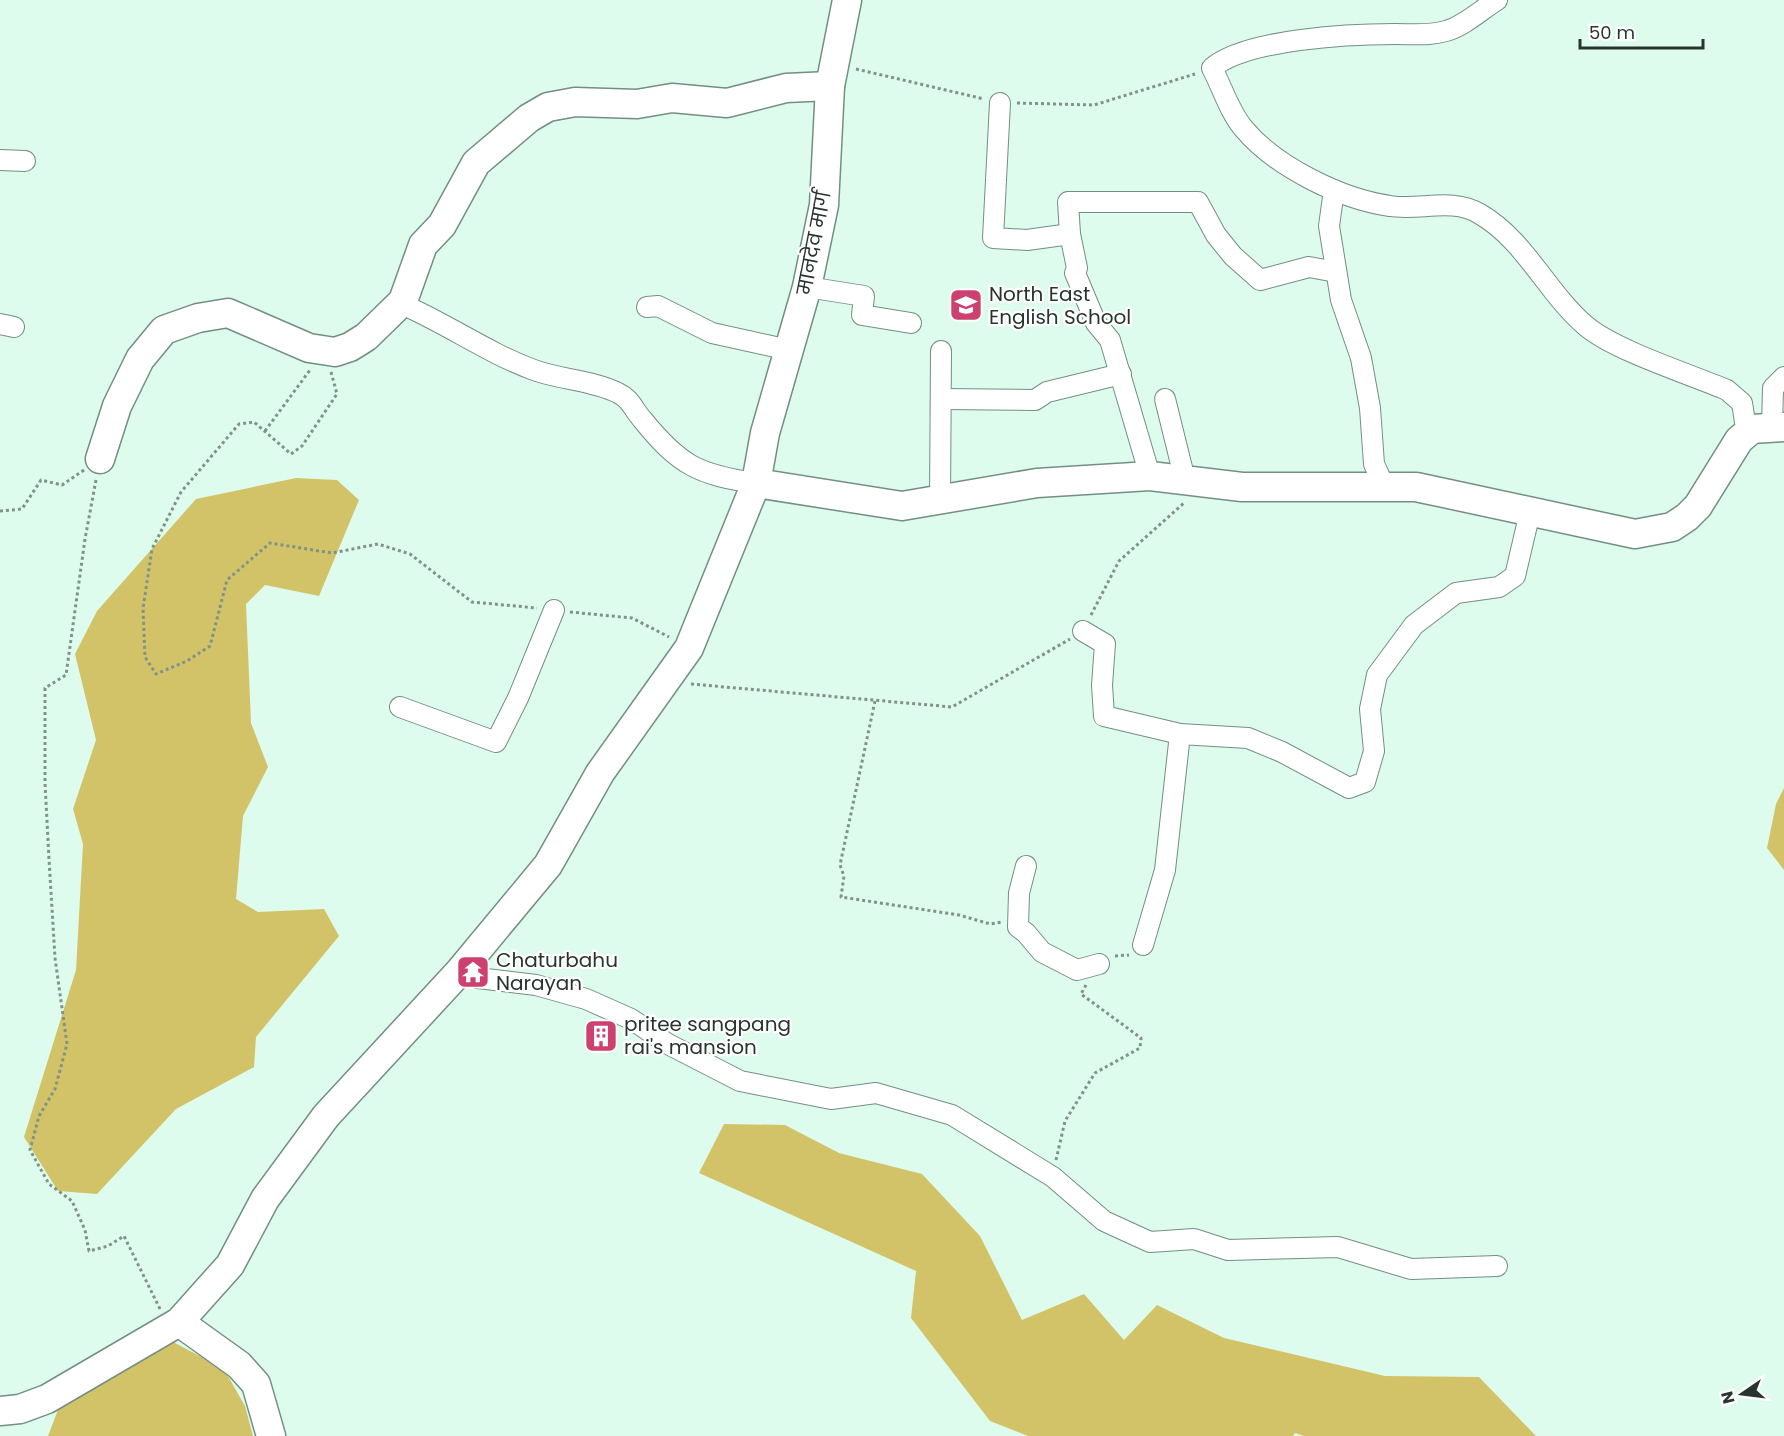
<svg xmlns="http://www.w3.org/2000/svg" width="1784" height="1436" font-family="Poppins,'Noto Sans Devanagari',sans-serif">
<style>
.forest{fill:#d3c368}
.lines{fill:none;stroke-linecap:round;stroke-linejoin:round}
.street-casing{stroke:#738f82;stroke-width:22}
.secondary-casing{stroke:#738f82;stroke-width:31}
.path{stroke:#7f9389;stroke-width:3;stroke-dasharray:3 3;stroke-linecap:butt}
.street{stroke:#fff;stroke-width:20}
.secondary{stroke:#fff;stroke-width:28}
.labels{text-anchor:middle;stroke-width:4.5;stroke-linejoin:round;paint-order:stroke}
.street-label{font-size:20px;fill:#28342e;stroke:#fff}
.poi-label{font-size:20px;fill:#28342e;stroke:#fff;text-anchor:start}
</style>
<rect width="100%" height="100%" fill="#defced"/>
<!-- forest -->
<g class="forest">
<path d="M296 478 337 480 359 500 319 596 265 585 246 604 251 723 268 767 243 816 236 899 258 912 324 909 339 936 256 1037 254 1067 176 1109 97 1194 58 1191 24 1137 76 970 83 844 73 809 96 740 75 654 97 611 196 499Z"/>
<path d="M1784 788V870L1767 848 1776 804Z"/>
<path d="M724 1124 785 1125 839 1153 922 1174 980 1236 1022 1320 1084 1294 1124 1340 1157 1305 1224 1338 1385 1376 1479 1377 1536 1436H1304L1295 1433 1293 1436H1028L990 1421 911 1318 916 1271 699 1173Z"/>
<path d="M164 1337 224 1369 245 1406 253 1436H48L64 1394Z"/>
</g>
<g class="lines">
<defs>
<g id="street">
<path d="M1497 0C1481 10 1464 26 1446 31 1429 36 1413 34 1395 34 1350 34 1246 39 1212 68 1222 87 1230 113 1244 129 1276 167 1341 199 1390 206 1420 211 1452 197 1480 214 1525 240 1547 293 1586 326 1614 350 1689 374 1727 390L1742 403 1745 422 1752 429"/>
<path d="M1000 103 993 238 1027 240 1070 234 1068 202H1198L1216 235 1233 256 1260 280 1309 267 1336 272"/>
<path d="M0 160 25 161"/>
<path d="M1334 190 1329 226 1341 300 1361 358 1370 408 1374 464 1384 486"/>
<path d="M1070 234 1077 268 1075 273 1096 323 1110 340 1150 476"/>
<path d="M807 287 864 296 862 315 911 323"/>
<path d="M403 301 408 307C452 327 490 354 534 370 561 380 592 380 618 393 631 399 633 409 642 419 679 465 698 475 756 483"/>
<path d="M647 307 658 306 712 333 789 350"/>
<path d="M0 324 14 327"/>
<path d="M941 399 1035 400 1047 392 1121 374"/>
<path d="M1165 399 1185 480"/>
<path d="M1772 428 1773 388 1784 377"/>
<path d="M940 501 941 351"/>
<path d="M1083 631 1105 644 1102 685 1104 716 1180 734"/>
<path d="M400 707 496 742 518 698 554 610"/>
<path d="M1026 866 1019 893 1018 927 1026 933 1042 952 1077 970 1099 964"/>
<path d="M1143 945 1165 870 1180 734 1248 738 1282 752 1349 788 1365 782 1374 751 1370 709 1377 675 1414 625 1456 593 1499 587 1515 576 1530 512"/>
<path d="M460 971 478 978 536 985 586 999 631 1019 668 1044 740 1081 831 1099 876 1093 952 1115 1053 1177 1104 1221 1150 1242 1194 1239 1228 1250 1338 1247 1411 1269 1497 1266"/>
</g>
<g id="secondary">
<path d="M100 459 117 406 140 359 164 330 198 318 228 313 309 348 335 352 350 347 366 337 403 301 423 245 442 225 476 163 529 118 548 107 575 102 637 104 672 98 727 103 786 88 830 86"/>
<path d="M756 483 902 506 1037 483 1150 476 1242 487H1416L1635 534 1672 527 1687 517 1698 506 1739 440 1752 429 1784 427"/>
<path d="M179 1322 239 1365 256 1384 271 1436"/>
<path d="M0 1411 20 1409 47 1399 179 1322 230 1265 265 1199 326 1116 460 971 548 865 600 773 689 648 756 483 765 433 807 287 824 205 830 86 847 0"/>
</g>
</defs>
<!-- street casing -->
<use href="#street" class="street-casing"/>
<!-- secondary casing -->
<use href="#secondary" class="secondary-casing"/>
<!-- path -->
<g class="path">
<path d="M856 69 984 99"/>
<path d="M1017 103 1094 105 1195 74"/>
<path d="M331 372 337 394 302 446 291 454 254 422 239 424 181 492 152 549 143 608 145 657 156 674 187 661 210 646 227 580 270 543 332 553 378 544 410 554 472 602 537 608"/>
<path d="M265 431 310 370"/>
<path d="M96 480 85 539 66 675 45 688V783L49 859 55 958 67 1044 55 1089 39 1116 30 1150 49 1184 72 1201 85 1230 89 1251 108 1246 124 1236 160 1309"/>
<path d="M0 511 22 509 41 480 62 485 84 470"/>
<path d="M570 612 632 618 669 637"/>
<path d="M1091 615 1119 561 1185 502"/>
<path d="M691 684 952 707 1070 639"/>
<path d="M875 701 840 865 844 876 841 897 959 915 990 924 1002 922"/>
<path d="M1115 956 1129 955"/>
<path d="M1056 1160 1065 1121 1095 1073 1140 1048 1141 1038 1081 994 1086 985"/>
</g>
<!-- street -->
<use href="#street" class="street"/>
<!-- secondary -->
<use href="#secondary" class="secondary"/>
</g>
<!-- icons -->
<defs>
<symbol id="school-square" viewBox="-11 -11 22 22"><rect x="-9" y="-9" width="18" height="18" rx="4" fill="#cd4171" stroke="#fff"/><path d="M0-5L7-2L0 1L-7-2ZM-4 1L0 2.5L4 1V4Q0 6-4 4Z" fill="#fff"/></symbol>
<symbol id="temple-square" viewBox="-11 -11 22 22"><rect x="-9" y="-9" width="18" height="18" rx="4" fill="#cd4171" stroke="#fff"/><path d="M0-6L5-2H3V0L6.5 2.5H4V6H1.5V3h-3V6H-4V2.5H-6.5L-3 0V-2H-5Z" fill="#fff"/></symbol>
<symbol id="building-square" viewBox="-11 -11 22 22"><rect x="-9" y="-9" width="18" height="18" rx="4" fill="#cd4171" stroke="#fff"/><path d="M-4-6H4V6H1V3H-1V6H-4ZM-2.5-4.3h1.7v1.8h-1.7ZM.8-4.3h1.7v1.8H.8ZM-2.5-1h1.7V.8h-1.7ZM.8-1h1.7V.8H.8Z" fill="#fff"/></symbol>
</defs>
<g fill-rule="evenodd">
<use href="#school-square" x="947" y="286" width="38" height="38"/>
<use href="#temple-square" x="454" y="953" width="38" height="38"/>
<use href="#building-square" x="582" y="1017" width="38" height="38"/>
</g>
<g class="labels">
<!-- street labels -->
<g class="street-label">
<text transform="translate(814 243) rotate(-79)" y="7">मानदेव मार्ग</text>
</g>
<!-- poi labels -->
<g class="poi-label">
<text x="989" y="301">North East<tspan x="989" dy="23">English School</tspan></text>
<text x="496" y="967">Chaturbahu<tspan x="496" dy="23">Narayan</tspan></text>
<text x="624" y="1031">pritee sangpang<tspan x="624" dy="23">rai's mansion</tspan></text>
</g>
</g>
<!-- north arrow -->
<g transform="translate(1742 1394) rotate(256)" stroke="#ffffff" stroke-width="4.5" paint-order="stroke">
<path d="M0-4.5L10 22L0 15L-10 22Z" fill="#28342e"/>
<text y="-9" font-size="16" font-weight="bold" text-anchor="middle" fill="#28342e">N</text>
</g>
<!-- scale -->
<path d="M1580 39v9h123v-9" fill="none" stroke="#28342e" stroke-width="3"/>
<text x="1589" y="39" font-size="18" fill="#28342e" stroke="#ffffff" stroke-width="4.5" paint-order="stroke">50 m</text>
</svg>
